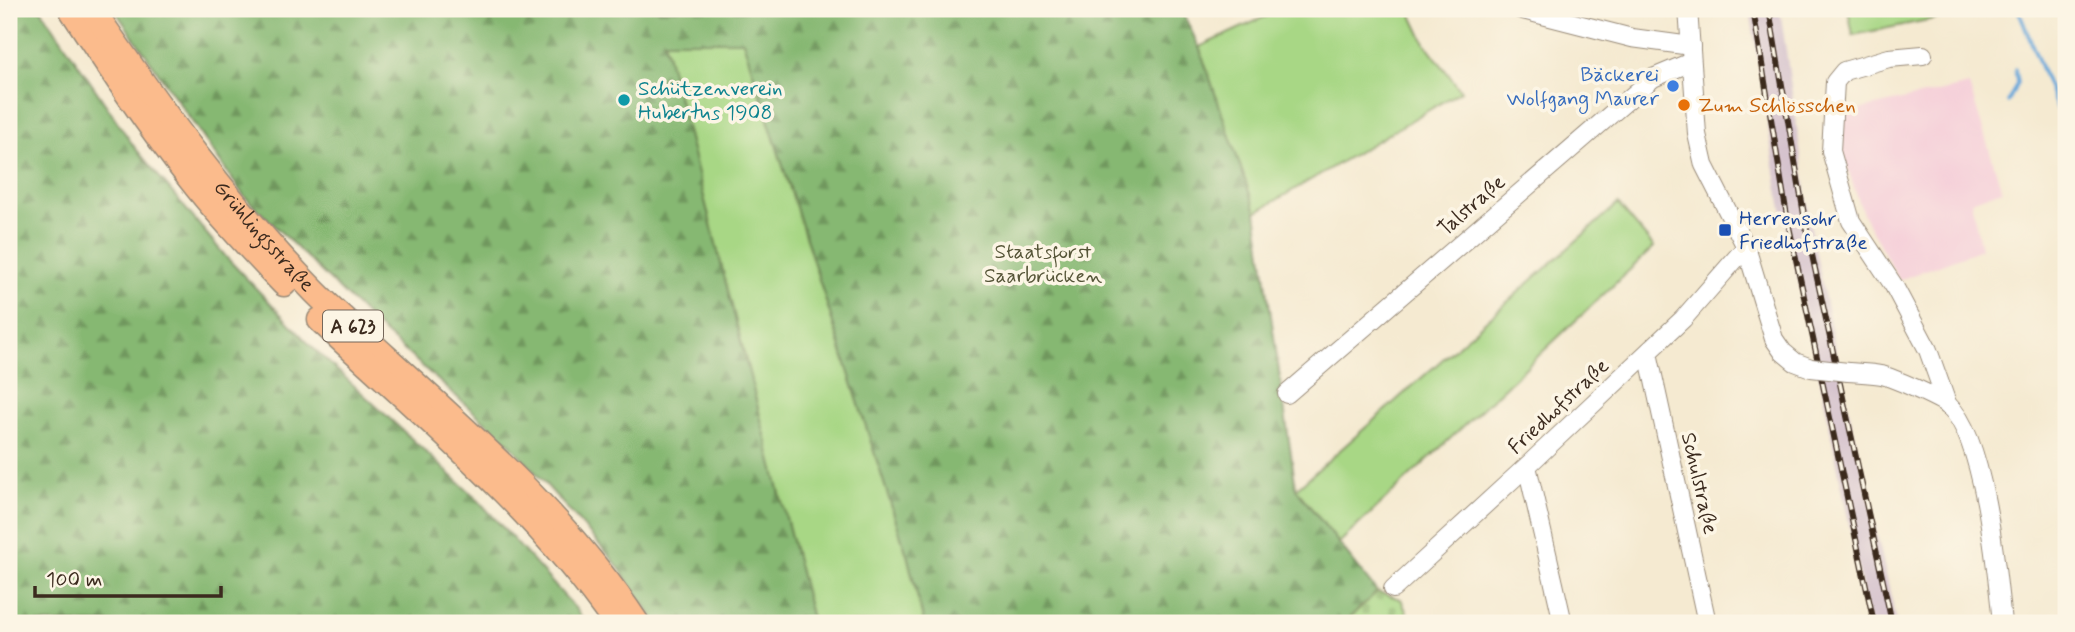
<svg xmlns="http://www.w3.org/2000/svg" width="2075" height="632" font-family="Mynerve,sans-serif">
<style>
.built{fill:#f5cfd9}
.railway{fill:#d1bdcb}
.green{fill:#a8d785;stroke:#728052;stroke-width:2}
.forest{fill:url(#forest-firs);stroke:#607148;stroke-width:2}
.cemetery{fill:url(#cemetery-stones);stroke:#728052;stroke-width:2}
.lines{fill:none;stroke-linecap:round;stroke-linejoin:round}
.stream{stroke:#66a7da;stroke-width:3.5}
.minor-casing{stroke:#988a78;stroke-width:20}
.highway-casing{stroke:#988a78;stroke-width:27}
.minor{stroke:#fff;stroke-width:18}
.highway{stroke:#fbbb8c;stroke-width:24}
.rail-casing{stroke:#3b2a1e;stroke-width:6}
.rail{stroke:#fcf5e5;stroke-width:3.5;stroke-dasharray:10;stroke-linecap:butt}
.minor-bridge-casing{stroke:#988a78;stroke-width:20;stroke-linecap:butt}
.minor-bridge{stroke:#fff;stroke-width:18}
.shop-dot{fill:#3f7fe0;stroke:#fcf5e5;stroke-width:2.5}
.culture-dot{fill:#0f9aa8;stroke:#fcf5e5;stroke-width:2.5}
.food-dot{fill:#e8710a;stroke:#fcf5e5;stroke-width:2.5}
.transit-dot{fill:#1a4fb4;stroke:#fcf5e5;stroke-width:2.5}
.labels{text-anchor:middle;stroke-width:7;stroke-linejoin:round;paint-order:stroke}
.shield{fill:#fcf5e5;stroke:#75675a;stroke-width:2}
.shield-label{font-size:19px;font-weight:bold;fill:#3b2a1e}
.shop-label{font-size:21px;fill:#366cbe;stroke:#fcf5e5;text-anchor:end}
.culture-label{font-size:21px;fill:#0d838f;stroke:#fcf5e5;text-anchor:start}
.food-label{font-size:21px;fill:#c56008;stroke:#fcf5e5;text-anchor:start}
.street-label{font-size:21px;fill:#3b2a1e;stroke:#fcf5e5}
.transit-label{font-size:21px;fill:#164399;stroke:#fcf5e5;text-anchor:start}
.park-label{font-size:21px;fill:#565538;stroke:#fcf5e5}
</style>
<defs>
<pattern id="forest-firs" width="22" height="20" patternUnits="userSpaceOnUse" patternTransform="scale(1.75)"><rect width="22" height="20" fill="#86b872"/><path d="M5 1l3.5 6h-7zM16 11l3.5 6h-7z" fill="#6f965d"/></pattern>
<pattern id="cemetery-stones" width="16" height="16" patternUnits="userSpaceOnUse" patternTransform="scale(1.75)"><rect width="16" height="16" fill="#a8d785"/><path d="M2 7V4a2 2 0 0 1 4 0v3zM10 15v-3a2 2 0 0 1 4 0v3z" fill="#92b972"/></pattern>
</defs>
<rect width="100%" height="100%" fill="#fcf5e5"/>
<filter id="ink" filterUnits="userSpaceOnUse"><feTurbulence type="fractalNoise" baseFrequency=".0143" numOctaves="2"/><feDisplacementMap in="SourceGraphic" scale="14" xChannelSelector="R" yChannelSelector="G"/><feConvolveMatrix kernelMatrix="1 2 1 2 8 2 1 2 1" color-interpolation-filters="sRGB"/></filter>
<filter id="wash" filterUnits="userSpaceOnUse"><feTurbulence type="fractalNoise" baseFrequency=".00686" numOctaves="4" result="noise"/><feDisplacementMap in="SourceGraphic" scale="28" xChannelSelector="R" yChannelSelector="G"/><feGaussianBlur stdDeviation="1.57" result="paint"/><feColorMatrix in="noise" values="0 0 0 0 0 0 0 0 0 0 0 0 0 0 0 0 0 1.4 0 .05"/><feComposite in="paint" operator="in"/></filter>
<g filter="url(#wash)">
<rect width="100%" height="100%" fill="#f5ead1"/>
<!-- built -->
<path class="built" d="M1969 85 2002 190 1971 201 1981 249 1899 280 1863 214 1840 146 1844 113Z"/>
<!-- railway -->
<path class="railway" d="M1750 9H1780L1812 234 1836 353 1897 623H1869L1821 384 1777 185Z"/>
<!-- green -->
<g class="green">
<path d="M1282 9H1409L1425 43 1461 91 1256 212 1199 47Z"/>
<path d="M1848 9H1969V12L1853 35Z"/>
<path d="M664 41H743L908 558 924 623H813Z"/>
<path d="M1618 204 1654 247 1339 543 1296 489Z"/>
</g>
<!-- forest -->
<g class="forest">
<path d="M9 9H41L135 148 226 257 312 347 479 501 576 609 585 623H9Z"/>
<path d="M114 9H1181L1199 47 1256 212 1296 489 1377 592 1344 623H924L908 558 743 41H664L813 623H657L614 561 509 443 378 327 244 196Z"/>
</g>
<!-- cemetery -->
<path class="cemetery" d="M1377 592 1401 599 1411 623H1344Z"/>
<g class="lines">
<!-- stream -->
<g class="stream">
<path d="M2018 9 2066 131"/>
<path d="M2008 102 2017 83 2015 69"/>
</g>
</g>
</g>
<g filter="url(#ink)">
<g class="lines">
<defs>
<g id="minor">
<path d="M1519 9 1632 38 1691 46"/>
<path d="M1688 9 1697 134 1704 165 1746 247 1774 339 1783 352 1795 362 1811 368"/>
<path d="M1923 55 1889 58 1844 71 1835 82 1831 151 1851 221 1894 286 1928 350 1948 406"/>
<path d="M1648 353 1707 623"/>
<path d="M1848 372C1859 373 1870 373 1881 375 1892 377 1941 399 1949 406 1985 439 1997 574 2002 623"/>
<path d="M1287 394 1653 78 1691 62"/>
<path d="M1527 466 1563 623"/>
<path d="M1393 589 1527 466 1683 319 1746 247"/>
</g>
<g id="highway">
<path d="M71 9C109 67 148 126 191 180 220 217 252 251 284 284"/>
<path id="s1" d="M92 9C160 109 230 206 315 292 338 315 362 335 386 357 476 439 570 521 637 623"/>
<path d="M320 320C423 416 534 507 615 623"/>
</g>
</defs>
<!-- minor casing -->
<use href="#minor" class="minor-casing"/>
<!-- highway casing -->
<use href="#highway" class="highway-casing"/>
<!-- minor -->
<use href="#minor" class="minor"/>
<!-- highway -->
<use href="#highway" class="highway"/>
<defs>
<g id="rail">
<path d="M1753 9 1788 222 1874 623"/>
<path d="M1769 9 1807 232 1892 623"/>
</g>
</defs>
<!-- rail casing -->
<use href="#rail" class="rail-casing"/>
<!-- rail -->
<use href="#rail" class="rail"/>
<defs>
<path id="minor-bridge" d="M1811 368 1848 372"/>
</defs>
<!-- minor-bridge casing -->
<use href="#minor-bridge" class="minor-bridge-casing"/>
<!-- minor-bridge -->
<use href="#minor-bridge" class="minor-bridge"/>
</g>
</g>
<!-- markers -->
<circle class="shop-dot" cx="1673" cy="86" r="7"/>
<circle class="culture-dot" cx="624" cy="100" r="7"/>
<circle class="food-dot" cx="1684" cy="105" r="7"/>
<rect class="transit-dot" x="1718" y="223" width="14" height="14" rx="3.5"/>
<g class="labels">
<!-- shield labels -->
<rect class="shield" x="323" y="310.5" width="60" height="31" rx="5"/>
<g class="shield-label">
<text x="353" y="333">A 623</text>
</g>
<!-- shop labels -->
<g class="shop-label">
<text x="1659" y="81">Bäckerei<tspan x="1659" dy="24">Wolfgang Maurer</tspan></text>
</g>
<!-- culture labels -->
<g class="culture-label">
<text x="638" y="95">Schützenverein<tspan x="638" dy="24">Hubertus 1908</tspan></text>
</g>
<!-- food labels -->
<g class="food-label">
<text x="1698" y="112">Zum Schlösschen</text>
</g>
<!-- street labels -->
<g class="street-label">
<text transform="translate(1471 205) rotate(-41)" y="7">Talstraße</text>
<text dy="7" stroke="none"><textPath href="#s1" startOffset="285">Grühlingsstraße</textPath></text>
<text transform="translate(1558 406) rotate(-43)" y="7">Friedhofstraße</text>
<text transform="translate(1700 483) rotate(77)" y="7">Schulstraße</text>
</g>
<!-- transit labels -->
<g class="transit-label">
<text x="1739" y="225">Herrensohr<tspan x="1739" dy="24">Friedhofstraße</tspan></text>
</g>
<!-- park labels -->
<g class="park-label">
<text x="1043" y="258">Staatsforst<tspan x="1043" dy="24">Saarbrücken</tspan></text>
</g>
</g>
<!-- margin -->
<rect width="2075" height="632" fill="none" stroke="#fcf5e5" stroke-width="35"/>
<!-- scale -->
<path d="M35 586v10h186v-10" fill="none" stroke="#3b2a1e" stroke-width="3.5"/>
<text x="46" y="586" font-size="21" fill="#3b2a1e" stroke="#fcf5e5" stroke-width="5" paint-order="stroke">100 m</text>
</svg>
